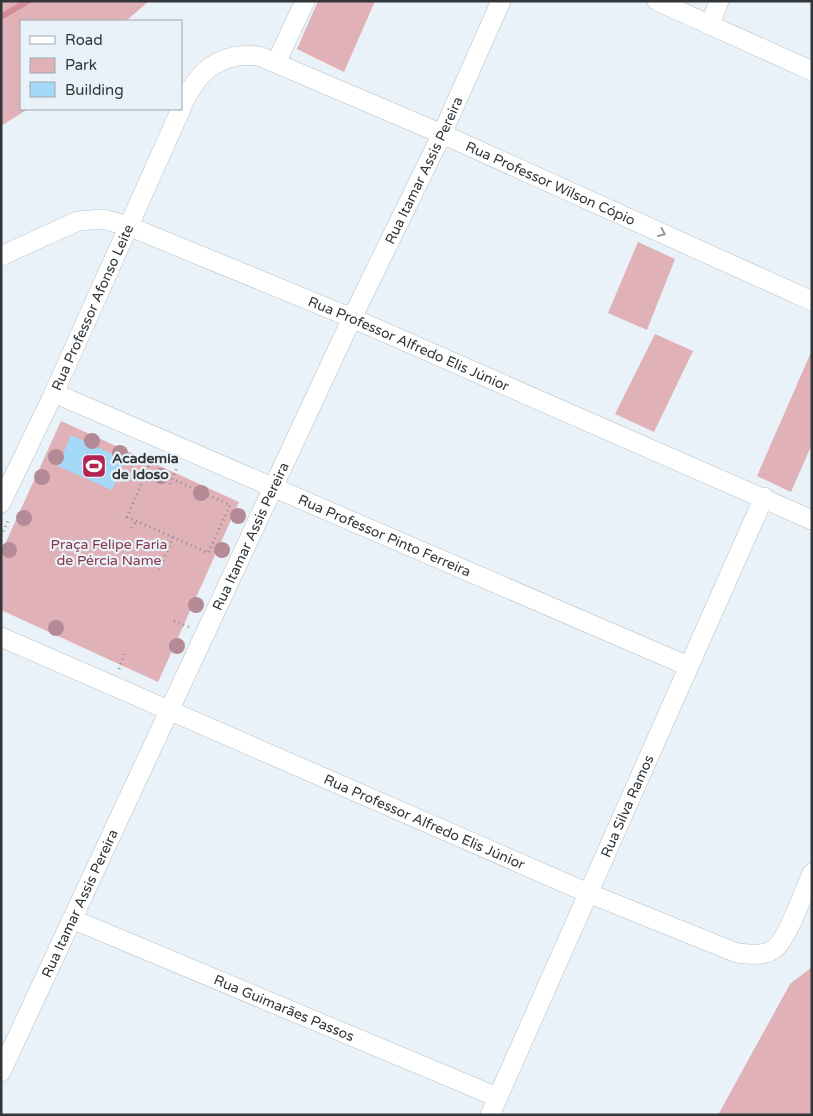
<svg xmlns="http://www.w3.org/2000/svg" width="813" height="1116" font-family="'Varela Round',sans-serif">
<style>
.green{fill:#e1b1b8}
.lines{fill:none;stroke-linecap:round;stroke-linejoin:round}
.stream{stroke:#d38c98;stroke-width:6}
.building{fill:#a5d9f8}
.street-casing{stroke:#b8c1c7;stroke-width:20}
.path{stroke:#8a9195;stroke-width:3;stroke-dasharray:1 4;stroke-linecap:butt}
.street{stroke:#fff;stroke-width:19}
.tree{fill:#b48a97}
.oneway{stroke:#989a9c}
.labels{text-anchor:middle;stroke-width:4.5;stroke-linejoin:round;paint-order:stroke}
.street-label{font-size:14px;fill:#323638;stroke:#e8f2f8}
.poi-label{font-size:14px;font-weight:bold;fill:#323638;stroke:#e8f2f8;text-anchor:start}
.park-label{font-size:14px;fill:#8a3548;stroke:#e8f2f8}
</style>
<rect width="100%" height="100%" fill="#e8f2f8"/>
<!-- green -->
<g class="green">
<path d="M1 1H149L126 21H21V109H28L1 126Z"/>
<path d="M318 1H375L344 72 297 49Z"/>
<path d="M638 242 675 259 647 330 608 313Z"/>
<path d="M655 334 693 351 654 432 615 414Z"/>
<path d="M812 350V444L791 492 757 476Z"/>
<path d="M61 421 239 502 158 682 1 610V553Z"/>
<path d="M812 967V1115H718L790 984Z"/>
</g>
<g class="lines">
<!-- stream -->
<path class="stream" d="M1 17 28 1"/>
</g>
<!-- building -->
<path class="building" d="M71 435 125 460 112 490 58 466Z"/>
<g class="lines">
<defs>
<g id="street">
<path d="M657 1 812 71"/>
<path d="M710 25 719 1"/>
<path d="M276 63 305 1"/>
<path id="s1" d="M181 108C197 72 217 52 259 56L442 134 812 301"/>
<path id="s2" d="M1 256 78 221 103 219 128 226 352 318 812 520"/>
<path id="s3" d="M54 393 688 666"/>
<path id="s4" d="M1 503 54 393 181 109"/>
<path id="s5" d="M1 637 588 893 737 953C749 954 763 957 774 949 787 941 805 889 812 873"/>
<path id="s6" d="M72 919 497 1097"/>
<path id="s7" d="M1 1072 352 318 442 134 501 1"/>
<path id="s8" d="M490 1115 764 497"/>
</g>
</defs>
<!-- street casing -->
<use href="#street" class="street-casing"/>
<!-- path -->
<g class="path">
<path d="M153 457 127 517 208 553 230 505 172 479"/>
<path d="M170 484 177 468"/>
<path d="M132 528 136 521"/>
<path d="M1 536 8 521"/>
<path d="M159 570 173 537"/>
<path d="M174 621 189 627"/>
<path d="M119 669 125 652"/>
</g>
<!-- street -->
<use href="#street" class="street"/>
</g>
<!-- trees -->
<g class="tree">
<circle cx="92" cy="441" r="8"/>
<circle cx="120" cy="453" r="8"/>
<circle cx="56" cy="457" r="8"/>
<circle cx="161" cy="476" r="8"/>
<circle cx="42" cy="477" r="8"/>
<circle cx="201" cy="493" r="8"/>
<circle cx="238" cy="516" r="8"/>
<circle cx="24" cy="518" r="8"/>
<circle cx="9" cy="550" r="8"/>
<circle cx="222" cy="550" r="8"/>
<circle cx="196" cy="605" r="8"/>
<circle cx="56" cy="628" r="8"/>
<circle cx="177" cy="646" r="8"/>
</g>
<!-- one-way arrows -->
<defs><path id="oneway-chevron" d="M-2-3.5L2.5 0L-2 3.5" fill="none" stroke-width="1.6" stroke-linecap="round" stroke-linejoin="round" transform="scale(1.25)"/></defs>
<use class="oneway" href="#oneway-chevron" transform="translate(662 233) rotate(24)"/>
<!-- icons -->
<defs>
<symbol id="stadium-square" viewBox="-11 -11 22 22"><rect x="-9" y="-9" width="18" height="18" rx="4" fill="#b42450" stroke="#e8f2f8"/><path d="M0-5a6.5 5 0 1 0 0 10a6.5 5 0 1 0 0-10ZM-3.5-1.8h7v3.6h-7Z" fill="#fff"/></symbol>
</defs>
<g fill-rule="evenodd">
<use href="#stadium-square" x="80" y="452" width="28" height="28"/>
</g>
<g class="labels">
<!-- street labels -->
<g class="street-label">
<text dy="5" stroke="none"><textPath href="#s7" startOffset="996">Rua Itamar Assis Pereira</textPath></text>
<text dy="5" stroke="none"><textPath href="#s1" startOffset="420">Rua Professor Wilson Cópio</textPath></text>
<text dy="5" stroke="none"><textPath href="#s4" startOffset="216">Rua Professor Afonso Leite</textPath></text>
<text dy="5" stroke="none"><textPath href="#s2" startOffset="440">Rua Professor Alfredo Elis Júnior</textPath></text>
<text dy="5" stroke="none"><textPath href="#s7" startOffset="591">Rua Itamar Assis Pereira</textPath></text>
<text dy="5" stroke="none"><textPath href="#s3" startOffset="360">Rua Professor Pinto Ferreira</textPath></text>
<text dy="5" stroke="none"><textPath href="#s8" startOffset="338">Rua Silva Ramos</textPath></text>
<text dy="5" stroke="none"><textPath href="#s5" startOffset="462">Rua Professor Alfredo Elis Júnior</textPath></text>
<text dy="5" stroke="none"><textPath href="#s7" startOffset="186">Rua Itamar Assis Pereira</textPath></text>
<text dy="5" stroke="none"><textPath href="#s6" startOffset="230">Rua Guimarães Passos</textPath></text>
</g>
<!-- poi labels -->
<g class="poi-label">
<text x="112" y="463">Academia<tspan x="112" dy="16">de Idoso</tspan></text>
</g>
<!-- park labels -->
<g class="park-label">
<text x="109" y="549">Praça Felipe Faria<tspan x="109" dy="16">de Pércia Name</tspan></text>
</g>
</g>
<!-- border -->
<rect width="813" height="1116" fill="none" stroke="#323638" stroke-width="5"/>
<!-- legend -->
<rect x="20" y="20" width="162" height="90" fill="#e8f2f8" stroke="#9fa7ab"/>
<rect x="30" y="36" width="25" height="8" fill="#ffffff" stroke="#9fa7ab"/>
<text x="65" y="45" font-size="15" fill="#323638">Road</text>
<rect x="30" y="58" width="25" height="15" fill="#e1b1b8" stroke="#9fa7ab"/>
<text x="65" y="70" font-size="15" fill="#323638">Park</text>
<rect x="30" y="82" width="25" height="15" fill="#a5d9f8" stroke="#9fa7ab"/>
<text x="65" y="95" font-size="15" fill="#323638">Building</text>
</svg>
